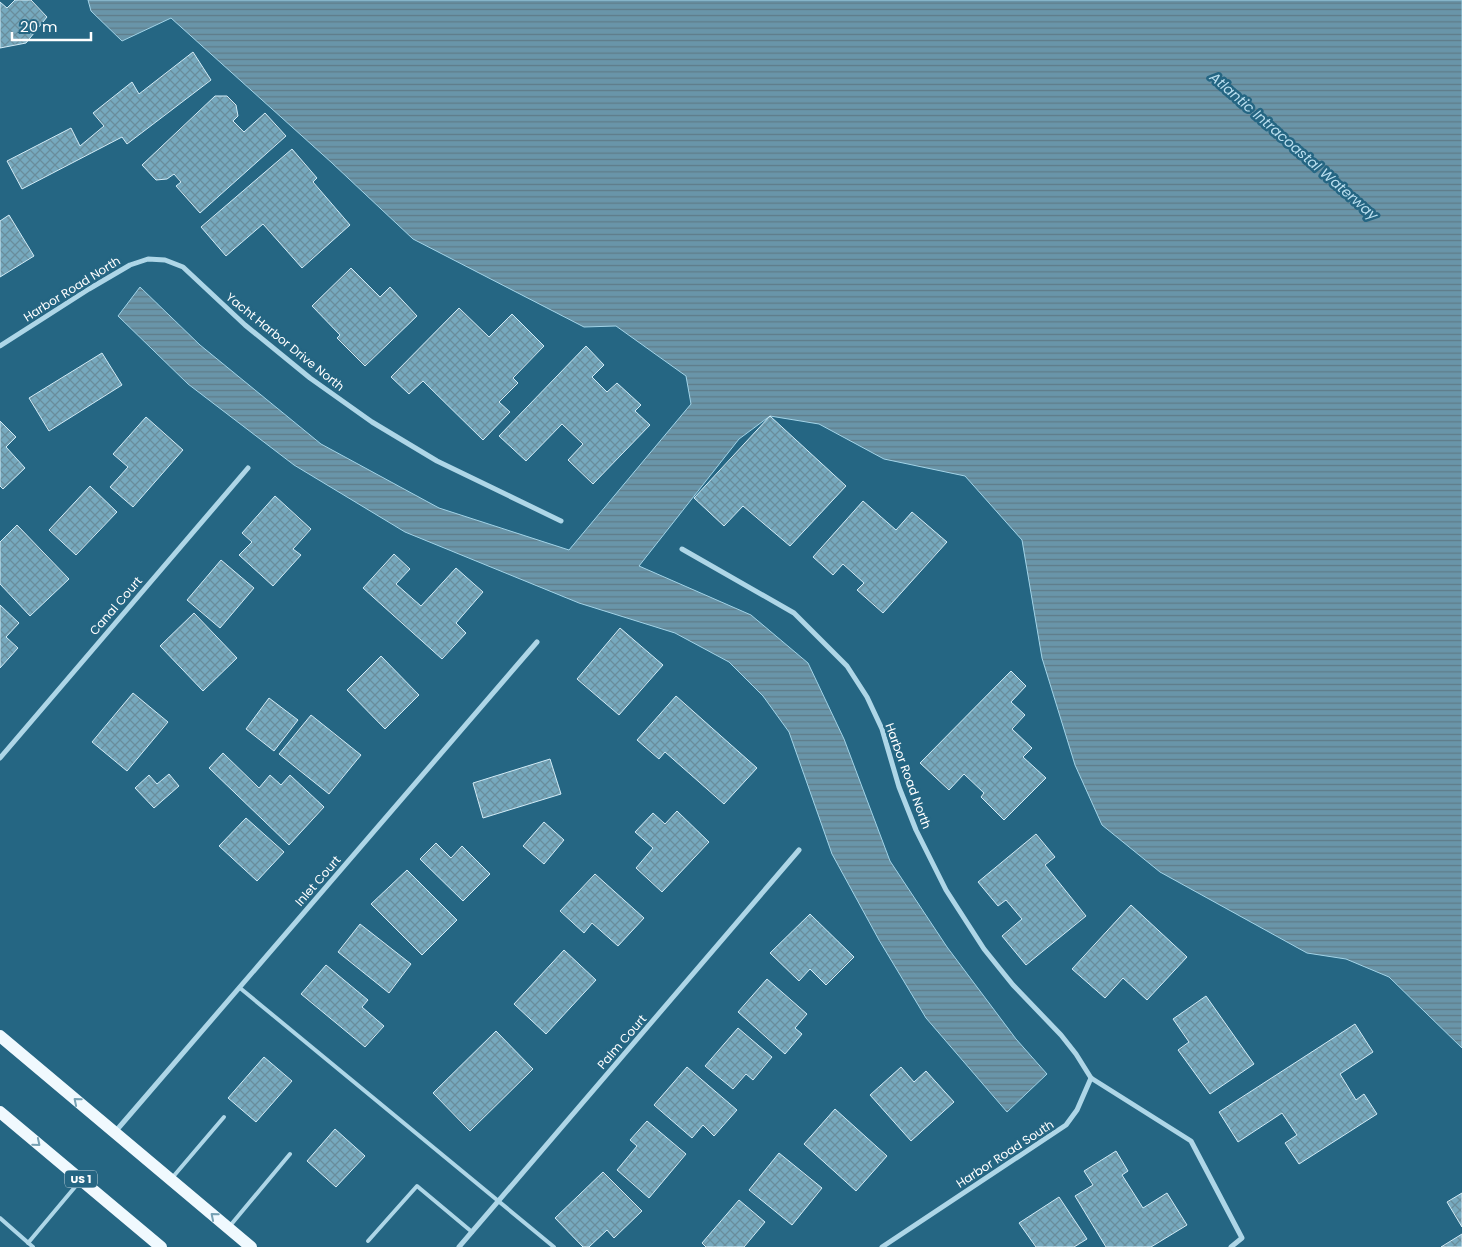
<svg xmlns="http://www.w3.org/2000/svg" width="1462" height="1247" font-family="Poppins,sans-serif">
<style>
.water{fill:url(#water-rules);stroke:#a2d4e8}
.building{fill:url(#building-cross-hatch);stroke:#d2ebf6}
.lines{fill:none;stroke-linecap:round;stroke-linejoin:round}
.lane{stroke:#aed6e7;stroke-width:4}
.street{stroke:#aed6e7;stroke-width:5}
.primary{stroke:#f0f9fe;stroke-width:12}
.oneway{stroke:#76a1b4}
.labels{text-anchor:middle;stroke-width:5;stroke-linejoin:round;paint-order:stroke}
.shield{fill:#256683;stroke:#bed1da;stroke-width:1}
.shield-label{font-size:11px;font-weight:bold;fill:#fff}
.street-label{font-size:12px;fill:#fff;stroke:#256683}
.water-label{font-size:14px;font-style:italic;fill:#badfef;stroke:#256683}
</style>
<defs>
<pattern id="water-rules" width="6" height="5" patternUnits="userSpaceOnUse" patternTransform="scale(1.25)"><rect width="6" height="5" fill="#6995a9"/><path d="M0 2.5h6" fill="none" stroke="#5f7b88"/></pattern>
<pattern id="building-cross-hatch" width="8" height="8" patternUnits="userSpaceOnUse" patternTransform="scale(1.25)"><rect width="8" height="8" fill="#76a9be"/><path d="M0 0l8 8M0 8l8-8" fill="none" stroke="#698d9c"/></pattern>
</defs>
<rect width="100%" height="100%" fill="#256683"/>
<!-- water -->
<path class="water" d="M88 0H1462V1048L1389 977 1346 959 1307 953 1160 872 1102 825 1075 765 1042 658 1022 540 965 476 884 459 819 424 770 416 739 439 639 566 751 615 808 663 844 739 890 861 947 947 1016 1039 1047 1074 1007 1112 926 1018 879 940 832 854 789 732 763 696 729 662 675 633 579 603 405 532 294 465 188 384 118 316 140 287 200 345 321 444 439 508 569 550 691 404 686 376 616 326 584 327 413 239 332 163 171 18 122 41 91 11Z"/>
<!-- building -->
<g class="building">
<path d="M15 0H31L47 17 26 43 0 48V2L7 8Z"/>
<path d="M193 52 211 80 127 144 122 137 22 189 7 161 71 128 80 146 104 126 93 113 132 82 139 94Z"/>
<path d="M215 96H227L236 105 238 116 233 121 244 132 265 113 286 136 200 213 176 186 181 182 174 174 167 179 156 180 142 165Z"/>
<path d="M292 149 317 178 313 182 350 225 302 268 263 224 226 256 201 227Z"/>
<path d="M9 215 34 256 0 277V221Z"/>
<path d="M351 268 380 297 390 287 417 316 365 366 337 338 340 335 312 306Z"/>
<path d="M459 308 489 337 512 314 544 346 513 378 518 383 499 402 510 412 483 440 423 381 409 394 391 377Z"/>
<path d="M586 346 604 365 592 377 607 392 617 383 641 405 635 411 650 425 593 484 568 460 583 444 562 424 526 461 499 436Z"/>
<path d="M102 353 122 385 49 431 29 398Z"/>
<path d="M770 416 846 486 790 546 743 506 724 526 694 498Z"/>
<path d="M146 417 183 450 133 507 110 487 128 467 113 454Z"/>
<path d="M0 421 16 437 6 447 25 468 3 489 0 486Z"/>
<path d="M90 486 117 512 76 555 49 530Z"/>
<path d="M275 496 311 529 293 549 301 555 273 586 239 555 252 542 242 533Z"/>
<path d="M863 501 896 530 912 512 947 542 883 613 857 590 864 583 843 564 833 575 813 557Z"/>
<path d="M17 525 69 579 30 616 0 584V542Z"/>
<path d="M394 554 410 569 396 584 421 606 456 568 483 592 456 623 466 633 442 659 363 588Z"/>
<path d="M221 560 254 588 220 628 187 600Z"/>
<path d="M0 605 19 623 6 637 18 648 0 668Z"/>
<path d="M194 613 237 658 203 691 160 646Z"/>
<path d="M620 628 663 665 619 715 577 679Z"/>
<path d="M381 656 419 695 385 729 347 690Z"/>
<path d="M1011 671 1026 686 1011 702 1025 715 1012 729 1032 748 1023 757 1046 778 1004 820 981 797 984 793 964 774 949 790 920 763Z"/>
<path d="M133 693 168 722 127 771 92 742Z"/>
<path d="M676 696 757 768 724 804 665 752 659 759 637 740Z"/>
<path d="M269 698 298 720 274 751 246 729Z"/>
<path d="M311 715 361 755 329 794 279 754Z"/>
<path d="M223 753 259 788 270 775 281 785 290 775 324 807 289 845 209 768Z"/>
<path d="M550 759 561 794 483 818 473 783Z"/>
<path d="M169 774 179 786 154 808 135 788 149 775 157 784Z"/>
<path d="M677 811 709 842 662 892 636 868 653 848 635 832 653 813 665 824Z"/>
<path d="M246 818 284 852 257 881 219 846Z"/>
<path d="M544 822 564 840 544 864 523 846Z"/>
<path d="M1036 834 1055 857 1045 865 1086 916 1026 965 1002 936 1022 919 1006 900 998 906 978 882Z"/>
<path d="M436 843 451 858 462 846 490 874 463 901 420 859Z"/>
<path d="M407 870 457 920 422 955 371 904Z"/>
<path d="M595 874 644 918 618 946 592 923 584 933 560 911Z"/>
<path d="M1131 905 1187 957 1147 1000 1123 978 1105 998 1072 969Z"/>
<path d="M810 914 854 957 826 985 810 969 799 981 770 953Z"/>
<path d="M360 924 411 964 389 993 338 952Z"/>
<path d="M564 950 596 980 546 1034 514 1004Z"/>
<path d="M326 965 368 1000 362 1007 384 1026 365 1047 301 994Z"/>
<path d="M767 979 807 1014 795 1028 802 1034 785 1054 738 1012Z"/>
<path d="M1206 996 1254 1064 1210 1094 1178 1050 1189 1042 1173 1019Z"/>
<path d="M1355 1024 1373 1052 1340 1074 1356 1100 1364 1094 1377 1114 1299 1164 1285 1143 1297 1135 1282 1113 1238 1142 1219 1112Z"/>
<path d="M738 1028 772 1057 753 1080 746 1074 733 1089 705 1066Z"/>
<path d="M496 1031 533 1069 470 1131 433 1093Z"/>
<path d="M264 1057 292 1081 256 1122 228 1098Z"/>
<path d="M687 1067 737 1110 714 1136 703 1125 692 1138 654 1105Z"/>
<path d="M901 1067 914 1082 926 1071 954 1102 911 1141 870 1095Z"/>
<path d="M835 1109 887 1156 856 1191 804 1144Z"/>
<path d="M647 1121 686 1154 649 1198 617 1170 637 1146 630 1140Z"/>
<path d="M335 1129 365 1156 336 1187 307 1161Z"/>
<path d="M1116 1151 1128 1171 1122 1175 1143 1208 1167 1193 1187 1225 1151 1247H1106L1075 1196 1093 1185 1084 1171Z"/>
<path d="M779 1153 822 1188 792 1225 749 1190Z"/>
<path d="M603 1172 642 1211 614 1238 607 1230 589 1247H583L555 1218Z"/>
<path d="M1462 1193V1227L1447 1202Z"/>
<path d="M1059 1197 1087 1239 1074 1247H1036L1019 1223Z"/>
<path d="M739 1200 765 1222 744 1247H706L702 1243Z"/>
<path d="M1462 1234V1247H1441Z"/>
</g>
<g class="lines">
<!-- lane -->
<g class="lane">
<path d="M240 988 554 1247"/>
<path d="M172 1178 224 1117"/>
<path d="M0 1218 33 1247"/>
<path d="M229 1227 290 1154"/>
<path d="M368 1241 417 1186 472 1232"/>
<path d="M28 1243 80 1181"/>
</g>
<!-- street -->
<g class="street">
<path d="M0 346 89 289 130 265 148 259 165 260 183 267 245 325 310 378 372 422 437 461 561 521"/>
<path d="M682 549 794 613 847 666 867 697 882 729 899 787 916 830 946 890 984 949 1013 985 1061 1035 1076 1054 1091 1078 1191 1141 1242 1238 1231 1247"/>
<path d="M0 758 248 468"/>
<path d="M115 1132 537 642"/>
<path d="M459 1247 799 850"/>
<path d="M882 1247 1066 1125 1077 1110 1091 1078"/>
</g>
<!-- primary -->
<g class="primary">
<path d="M0 1036 251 1247"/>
<path d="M0 1112 161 1247"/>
</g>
</g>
<!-- one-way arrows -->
<defs><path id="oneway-chevron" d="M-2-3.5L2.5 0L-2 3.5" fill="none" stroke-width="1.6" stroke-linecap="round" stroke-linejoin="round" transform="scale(1.25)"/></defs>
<g class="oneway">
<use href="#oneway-chevron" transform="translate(77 1101) rotate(-140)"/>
<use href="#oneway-chevron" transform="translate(37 1143) rotate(40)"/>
<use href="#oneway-chevron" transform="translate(214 1216) rotate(-140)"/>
</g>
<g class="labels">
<!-- shield labels -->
<rect class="shield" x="65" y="1170.5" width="32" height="17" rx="4"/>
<g class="shield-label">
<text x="81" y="1183">US 1</text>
</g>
<!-- street labels -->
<g class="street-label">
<text transform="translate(72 289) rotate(-32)" y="4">Harbor Road North</text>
<text transform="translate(285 342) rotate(39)" y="4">Yacht Harbor Drive North</text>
<text transform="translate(116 606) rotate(-49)" y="4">Canal Court</text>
<text transform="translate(908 776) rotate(70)" y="4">Harbor Road North</text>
<text transform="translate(318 881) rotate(-49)" y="4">Inlet Court</text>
<text transform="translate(622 1042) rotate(-49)" y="4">Palm Court</text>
<text transform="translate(1005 1154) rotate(-33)" y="4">Harbor Road South</text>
</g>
<!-- water labels -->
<g class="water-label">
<text transform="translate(1294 146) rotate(41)" y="5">Atlantic Intracoastal Waterway</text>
</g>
</g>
<!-- scale -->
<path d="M12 32v8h79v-8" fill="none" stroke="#ffffff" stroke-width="2.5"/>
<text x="20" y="32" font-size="15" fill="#ffffff" stroke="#256683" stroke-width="4" paint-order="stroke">20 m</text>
</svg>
